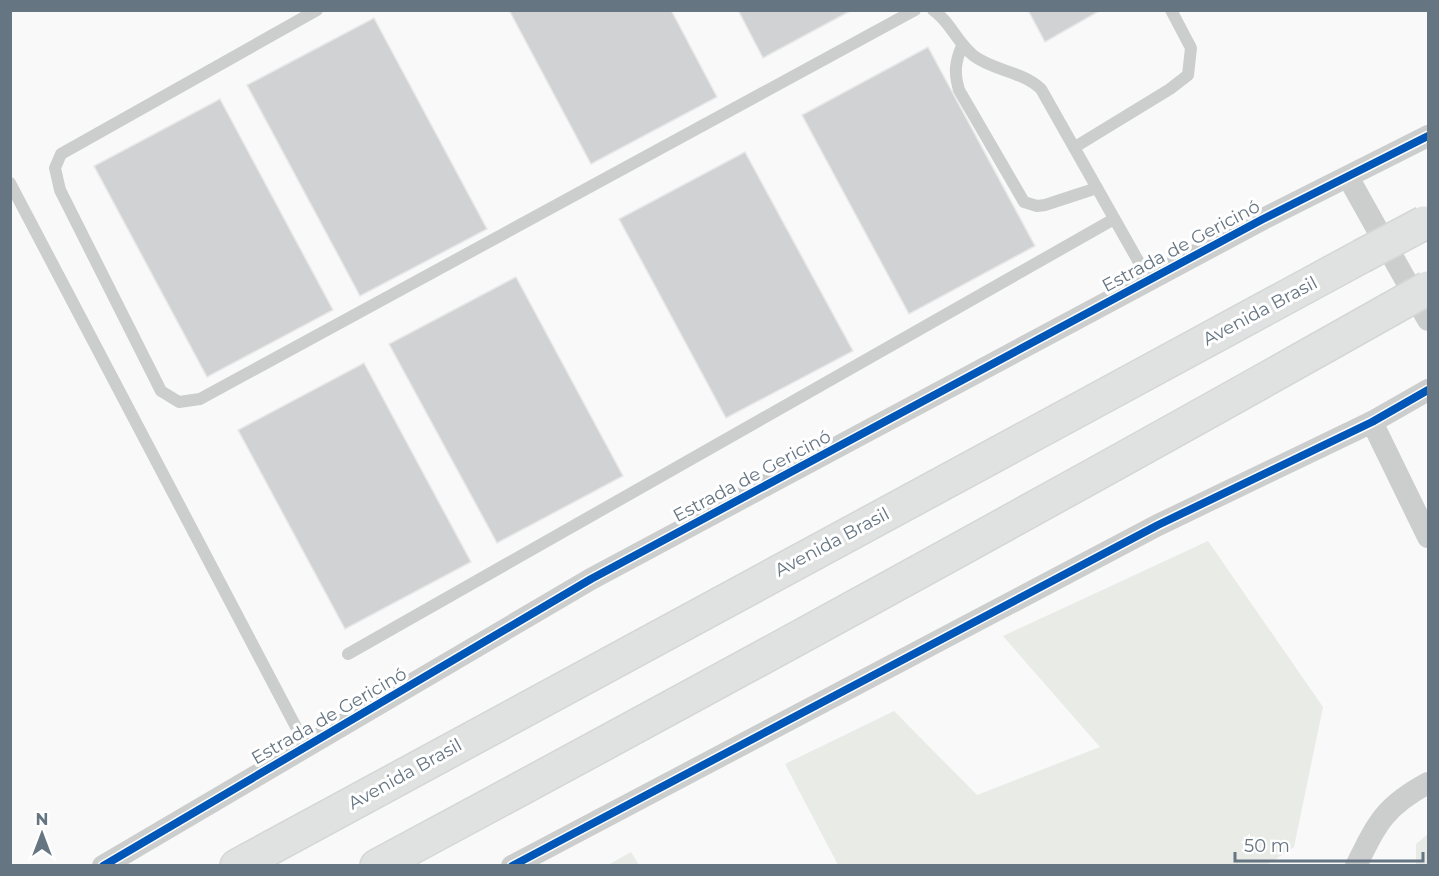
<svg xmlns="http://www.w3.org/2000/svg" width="1439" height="876" font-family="Montserrat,sans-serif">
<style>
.green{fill:#e8ebe6}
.building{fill:#d0d2d3;stroke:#e8e8e8;stroke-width:1.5}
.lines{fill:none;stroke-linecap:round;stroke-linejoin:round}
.highway-casing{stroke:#d5d6d6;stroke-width:36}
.lane{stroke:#cccece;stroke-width:12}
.street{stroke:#cccece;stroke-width:22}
.highway{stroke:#e0e1e1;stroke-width:33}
.highway-bridge-casing{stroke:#d5d6d6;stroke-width:36;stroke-linecap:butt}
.highway-bridge{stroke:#e0e1e1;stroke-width:33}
.cycleway-casing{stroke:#fff;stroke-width:11}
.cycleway{stroke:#0057b8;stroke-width:8}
.labels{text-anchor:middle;stroke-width:6;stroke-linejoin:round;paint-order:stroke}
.street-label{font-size:18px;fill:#657582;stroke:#fff}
</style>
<rect width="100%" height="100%" fill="#f9f9f9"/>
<!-- green -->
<g class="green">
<path d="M1208 541 1323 707 1294 847 1265 866 838 865 785 764 894 711 977 795 1100 747 1003 636Z"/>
<path d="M1428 834V865H1416V844Z"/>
<path d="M631 852 639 865H608Z"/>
</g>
<!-- building -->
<g class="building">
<path d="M509 10H671L717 97 591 164Z"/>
<path d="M738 10H852L763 58Z"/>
<path d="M1028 10H1101L1045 42Z"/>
<path d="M374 18 487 229 360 296 247 85Z"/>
<path d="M928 47 1035 246 909 314 802 115Z"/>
<path d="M220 99 333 310 207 377 94 166Z"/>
<path d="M745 152 853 351 726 418 619 219Z"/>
<path d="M516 277 623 476 497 543 389 344Z"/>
<path d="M364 363 471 562 345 629 238 430Z"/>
</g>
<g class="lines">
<defs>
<g id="highway">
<path d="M237 866 1362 256"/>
<path d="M377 866C716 684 1054 499 1389 310"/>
</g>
</defs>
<!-- highway casing -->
<use href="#highway" class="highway-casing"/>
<!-- lane -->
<g class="lane">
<path d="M317 10 61 154 55 168 60 190 161 391 179 402 200 399 915 10"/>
<path d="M933 10C950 21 957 43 974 56 994 71 1022 71 1041 89L1149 280"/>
<path d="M962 46C955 62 954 73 959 90L1024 202 1037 206 1045 205 1097 188"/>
<path d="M1075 147 1170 89 1188 75 1191 48 1171 10"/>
<path d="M10 183 306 746"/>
<path d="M348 654 1114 219"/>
</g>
<!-- street -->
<g class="street">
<path d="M1348 177 1428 320"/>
<path d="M1372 422 1428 537"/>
<path d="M103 866 591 579 1263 219 1428 136"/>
<path d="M512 866 1158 525 1372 422 1428 390"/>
<path d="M1356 866C1377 823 1385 806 1428 783"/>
</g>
<!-- highway -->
<use href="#highway" class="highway"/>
<defs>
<g id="highway-bridge">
<path d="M1362 256 1424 223"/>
<path d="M1389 310 1428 288"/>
</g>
</defs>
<!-- highway-bridge casing -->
<use href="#highway-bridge" class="highway-bridge-casing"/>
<!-- highway-bridge -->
<use href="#highway-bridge" class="highway-bridge"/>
<defs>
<g id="cycleway">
<path d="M103 866 591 579 1263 219 1428 136"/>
<path d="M512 866 1158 525 1372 422 1428 390"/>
</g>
</defs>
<!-- cycleway casing -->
<use href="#cycleway" class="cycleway-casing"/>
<!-- cycleway -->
<use href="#cycleway" class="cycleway"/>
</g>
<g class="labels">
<!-- street labels -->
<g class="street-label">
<text transform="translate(1181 246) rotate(-28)" y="6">Estrada de Gericinó</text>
<text transform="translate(1260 311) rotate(-28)" y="6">Avenida Brasil</text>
<text transform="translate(752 476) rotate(-28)" y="6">Estrada de Gericinó</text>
<text transform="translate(832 542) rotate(-28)" y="6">Avenida Brasil</text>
<text transform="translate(329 716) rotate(-30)" y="6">Estrada de Gericinó</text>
<text transform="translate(405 774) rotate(-29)" y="6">Avenida Brasil</text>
</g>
</g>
<!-- border -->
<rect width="1439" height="876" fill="none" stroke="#657582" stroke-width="24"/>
<!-- north arrow -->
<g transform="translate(42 834)" stroke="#ffffff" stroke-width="4.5" paint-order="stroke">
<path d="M0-4.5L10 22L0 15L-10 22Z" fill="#657582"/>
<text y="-9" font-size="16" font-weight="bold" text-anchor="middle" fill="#657582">N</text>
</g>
<!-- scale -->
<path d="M1235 852v9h188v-9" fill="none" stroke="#657582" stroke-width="3"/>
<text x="1244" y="852" font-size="18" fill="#657582" stroke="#ffffff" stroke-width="4.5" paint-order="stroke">50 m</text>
</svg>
